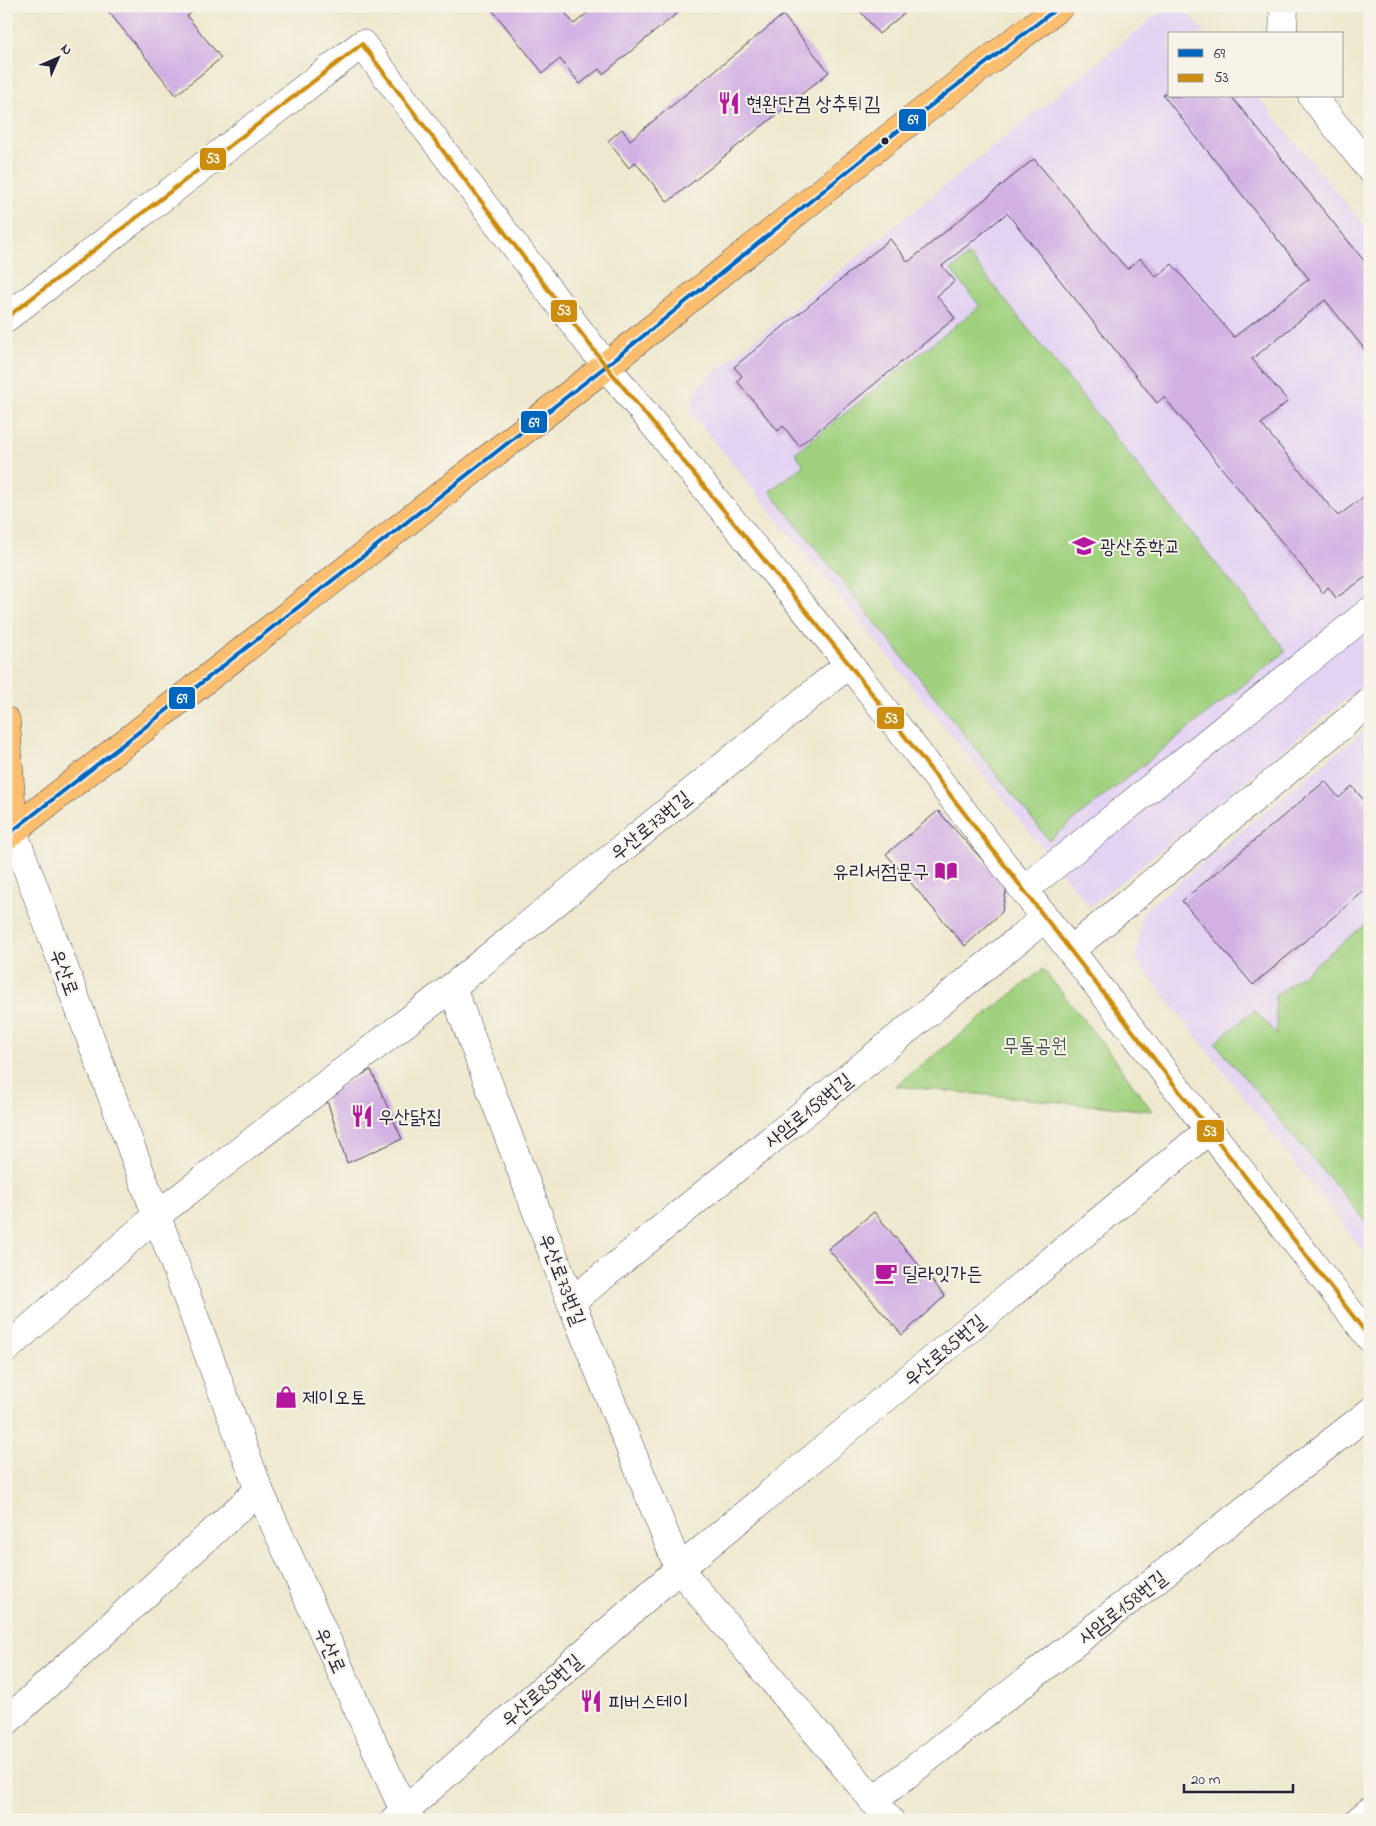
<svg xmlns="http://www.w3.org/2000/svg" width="1376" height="1826" font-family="'Indie Flower','Poor Story',sans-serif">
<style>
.built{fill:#e3d3f3}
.green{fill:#a1d17f;stroke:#627a5d}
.building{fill:#d2b0e4}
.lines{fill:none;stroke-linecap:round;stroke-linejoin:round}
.minor-casing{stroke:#414051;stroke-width:29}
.major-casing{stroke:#414051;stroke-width:29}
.minor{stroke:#fff;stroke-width:28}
.major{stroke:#fabe6e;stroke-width:28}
.bus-1-casing{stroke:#f7f3e8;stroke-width:8}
.bus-2-casing{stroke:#f7f3e8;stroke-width:8}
.bus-1{stroke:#0065bd;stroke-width:4}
.bus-2{stroke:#cc8c0c;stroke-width:4}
.bus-dot{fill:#22223b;stroke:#f7f3e8;stroke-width:2}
.labels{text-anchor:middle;stroke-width:4;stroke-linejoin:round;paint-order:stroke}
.poi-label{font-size:20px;fill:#22223b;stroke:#f7f3e8;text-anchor:start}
.street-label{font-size:20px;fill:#22223b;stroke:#f7f3e8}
.park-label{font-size:20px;fill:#48574f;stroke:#f7f3e8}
.line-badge{stroke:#f7f3e8;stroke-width:2}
.badge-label{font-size:14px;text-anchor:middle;font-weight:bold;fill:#fff}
</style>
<rect width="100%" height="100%" fill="#f7f3e8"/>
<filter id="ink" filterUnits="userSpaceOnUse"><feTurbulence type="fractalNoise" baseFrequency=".02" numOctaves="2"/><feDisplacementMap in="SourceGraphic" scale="10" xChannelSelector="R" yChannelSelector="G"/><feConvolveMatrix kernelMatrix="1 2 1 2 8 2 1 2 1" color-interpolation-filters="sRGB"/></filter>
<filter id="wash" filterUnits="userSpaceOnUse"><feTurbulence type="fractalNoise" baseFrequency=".0096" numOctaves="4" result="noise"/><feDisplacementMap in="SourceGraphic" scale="20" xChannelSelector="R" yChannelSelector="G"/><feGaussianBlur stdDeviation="1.12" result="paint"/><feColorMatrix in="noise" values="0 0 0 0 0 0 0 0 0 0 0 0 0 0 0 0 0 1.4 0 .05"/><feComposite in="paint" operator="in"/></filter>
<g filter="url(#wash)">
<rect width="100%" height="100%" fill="#eee8ce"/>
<!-- built -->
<g class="built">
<path d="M1166 7 1187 12 1206 34H1170V96H1257L1370 232V680L1090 907 690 411 699 385Z"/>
<path d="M1370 726V1259L1136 959 1142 912Z"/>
</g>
<!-- green -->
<g class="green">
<path d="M969 255 1286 651 1049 840 770 491 804 465 795 453 980 306 951 270Z"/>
<path d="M1370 921V1226L1215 1043 1254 1010 1277 1035 1275 996Z"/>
<path d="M1043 969 1107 1049 1152 1111 895 1086Z"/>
</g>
<g id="blocks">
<!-- building -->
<g class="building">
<path d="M104 6H186L191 13 187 16 221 58 176 95Z"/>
<path d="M489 6H560L574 24 596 6H686L603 74 599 69 580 84 560 59 543 73Z"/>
<path d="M856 6H913L879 34Z"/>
<path d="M783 15 829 72 668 202 635 162 629 168 608 141 622 129 630 140Z"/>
<path d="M1170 90V96H1231L1370 268V356L1325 300 1252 359 1288 401 1261 424 1338 516 1370 492V561L1367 563 1370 568V574L1336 598 1328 587 1323 593 1164 397 1157 403 1007 213 942 266 955 281 937 296 955 318 799 446 783 426 778 431 737 381 742 376 734 367 890 239 908 262 1034 159 1127 269 1140 258 1156 277 1172 264 1234 337 1309 279 1163 95Z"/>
<path d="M1325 781 1339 798 1352 786 1370 808V886L1253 985 1182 901Z"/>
<path d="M938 811 1007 887 1002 912 965 946 886 854Z"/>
<path d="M371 1070 402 1139 347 1163 325 1094Z"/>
<path d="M874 1212 945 1296 902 1335 828 1249Z"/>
</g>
</g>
</g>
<g filter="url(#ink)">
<use href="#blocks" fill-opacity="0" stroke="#414051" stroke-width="1"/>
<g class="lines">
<defs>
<g id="minor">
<path d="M1283 34 1284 6"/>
<path d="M1312 96 1370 169"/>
<path d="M6 318 362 44 606 366 849 664 1370 1338"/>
<path d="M13 831 259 1490 404 1811 411 1820"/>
<path d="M1024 890 1370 611"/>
<path d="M1071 950 1370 702"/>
<path d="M452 987 571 1302 679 1569 890 1820"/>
<path d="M571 1302 1045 918"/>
<path d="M6 1349 156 1216 452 987 849 664"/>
<path d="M6 1722 259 1490"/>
<path d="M873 1801 1370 1412"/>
<path d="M394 1820 679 1569 1209 1130"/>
<path d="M1359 1820 1370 1811"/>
</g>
<g id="major">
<path d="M6 721 13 831"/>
<path d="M6 836 606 366 890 137 1060 6"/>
</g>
</defs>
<!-- minor casing -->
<use href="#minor" class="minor-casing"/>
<!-- major casing -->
<use href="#major" class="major-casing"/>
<!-- minor -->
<use href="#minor" class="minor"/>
<!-- major -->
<use href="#major" class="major"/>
<defs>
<path id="bus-1" d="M6 836 606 366 890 137 1060 6"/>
<path id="bus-2" d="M6 318 362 44 606 366 849 664 1370 1338"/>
</defs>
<!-- bus-1 casing -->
<use href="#bus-1" class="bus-1-casing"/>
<!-- bus-2 casing -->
<use href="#bus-2" class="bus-2-casing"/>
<!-- bus-1 -->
<use href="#bus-1" class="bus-1"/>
<!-- bus-2 -->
<use href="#bus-2" class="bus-2"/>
</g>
</g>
<!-- icons -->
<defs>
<symbol id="restaurant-bare" viewBox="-9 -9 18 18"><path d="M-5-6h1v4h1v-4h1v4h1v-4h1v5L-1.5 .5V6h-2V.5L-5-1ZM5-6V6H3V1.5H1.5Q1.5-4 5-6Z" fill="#b5179e" stroke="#f7f3e8" stroke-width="2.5" paint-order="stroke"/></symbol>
<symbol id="school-bare" viewBox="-9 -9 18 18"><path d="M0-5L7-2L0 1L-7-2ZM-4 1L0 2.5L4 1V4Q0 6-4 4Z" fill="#b5179e" stroke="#f7f3e8" stroke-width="2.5" paint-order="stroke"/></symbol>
<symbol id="library-bare" viewBox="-9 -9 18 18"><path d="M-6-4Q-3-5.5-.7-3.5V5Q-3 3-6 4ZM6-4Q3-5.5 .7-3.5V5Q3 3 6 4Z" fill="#b5179e" stroke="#f7f3e8" stroke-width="2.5" paint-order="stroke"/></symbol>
<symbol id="cafe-bare" viewBox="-9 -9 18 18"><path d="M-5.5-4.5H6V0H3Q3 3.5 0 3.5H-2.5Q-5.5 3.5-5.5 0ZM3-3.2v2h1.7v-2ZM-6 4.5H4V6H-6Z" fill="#b5179e" stroke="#f7f3e8" stroke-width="2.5" paint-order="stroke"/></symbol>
<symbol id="shop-bare" viewBox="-9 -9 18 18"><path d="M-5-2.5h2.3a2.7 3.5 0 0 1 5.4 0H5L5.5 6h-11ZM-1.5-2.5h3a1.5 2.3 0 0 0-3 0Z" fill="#b5179e" stroke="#f7f3e8" stroke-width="2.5" paint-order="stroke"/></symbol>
</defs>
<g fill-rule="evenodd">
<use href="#restaurant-bare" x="713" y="87" width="32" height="32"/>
<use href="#school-bare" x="1068" y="530" width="32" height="32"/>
<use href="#library-bare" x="930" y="855" width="32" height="32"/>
<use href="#restaurant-bare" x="346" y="1100" width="32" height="32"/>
<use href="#cafe-bare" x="870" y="1257" width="32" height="32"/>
<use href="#shop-bare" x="270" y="1381" width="32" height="32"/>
<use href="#restaurant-bare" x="575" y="1685" width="32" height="32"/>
</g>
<!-- markers -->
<circle class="bus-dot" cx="885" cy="141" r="4.5"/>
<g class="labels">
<!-- poi labels -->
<g class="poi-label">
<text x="746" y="110">현완단겸 상추튀김</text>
<text x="1100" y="553">광산중학교</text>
<text x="929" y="878" text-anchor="end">유리서점문구</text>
<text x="378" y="1123">우산닭집</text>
<text x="902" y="1280">딜라잇가든</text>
<text x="302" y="1404">제이오토</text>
<text x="608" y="1708">피버스테이</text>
</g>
<!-- street labels -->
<g class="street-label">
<text transform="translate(650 825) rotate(-39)" y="7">우산로73번길</text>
<text transform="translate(65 972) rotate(70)" y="7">우산로</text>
<text transform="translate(808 1110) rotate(-39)" y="7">사암로158번길</text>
<text transform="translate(563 1279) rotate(69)" y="7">우산로73번길</text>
<text transform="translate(944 1350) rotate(-40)" y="7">우산로85번길</text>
<text transform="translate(1122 1607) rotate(-38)" y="7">사암로158번길</text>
<text transform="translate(331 1650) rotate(66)" y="7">우산로</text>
<text transform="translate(541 1690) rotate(-41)" y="7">우산로85번길</text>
</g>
<!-- park labels -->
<g class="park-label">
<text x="1035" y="1052">무돌공원</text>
</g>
</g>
<g class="line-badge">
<rect x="898" y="108" width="29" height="24" rx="5" fill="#0065bd"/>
<rect x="199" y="147" width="28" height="24" rx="5" fill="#cc8c0c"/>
<rect x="550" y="299" width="28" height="24" rx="5" fill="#cc8c0c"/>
<rect x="520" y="410" width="28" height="24" rx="5" fill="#0065bd"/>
<rect x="168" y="686" width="28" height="24" rx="5" fill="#0065bd"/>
<rect x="876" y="706" width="29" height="24" rx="5" fill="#cc8c0c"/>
<rect x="1196" y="1119" width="29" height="24" rx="5" fill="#cc8c0c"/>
</g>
<g class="badge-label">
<text x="913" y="124">69</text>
<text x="213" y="163">53</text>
<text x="564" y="315">53</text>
<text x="534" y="427">69</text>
<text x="182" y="703">69</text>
<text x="891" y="723">53</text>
<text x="1210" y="1136">53</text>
</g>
<!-- margin -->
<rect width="1376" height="1826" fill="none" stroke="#f7f3e8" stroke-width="25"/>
<!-- legend -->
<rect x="1168" y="32" width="175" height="65" fill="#f7f3e8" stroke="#a29fa3"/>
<rect x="1178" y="49" width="25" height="8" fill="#0065bd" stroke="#a29fa3"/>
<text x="1214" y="58" font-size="15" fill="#22223b">69</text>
<rect x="1178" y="74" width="25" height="8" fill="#cc8c0c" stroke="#a29fa3"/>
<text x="1214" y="82" font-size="15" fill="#22223b">53</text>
<!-- north arrow -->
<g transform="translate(58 58) rotate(45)" stroke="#f7f3e8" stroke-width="4" paint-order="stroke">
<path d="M0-4L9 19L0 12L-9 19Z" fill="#22223b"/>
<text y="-8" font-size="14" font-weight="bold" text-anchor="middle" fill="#22223b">N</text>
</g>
<!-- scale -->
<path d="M1184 1784v8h109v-8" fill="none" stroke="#22223b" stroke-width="2.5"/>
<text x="1191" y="1784" font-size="15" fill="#22223b" stroke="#f7f3e8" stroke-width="4" paint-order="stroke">20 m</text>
</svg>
